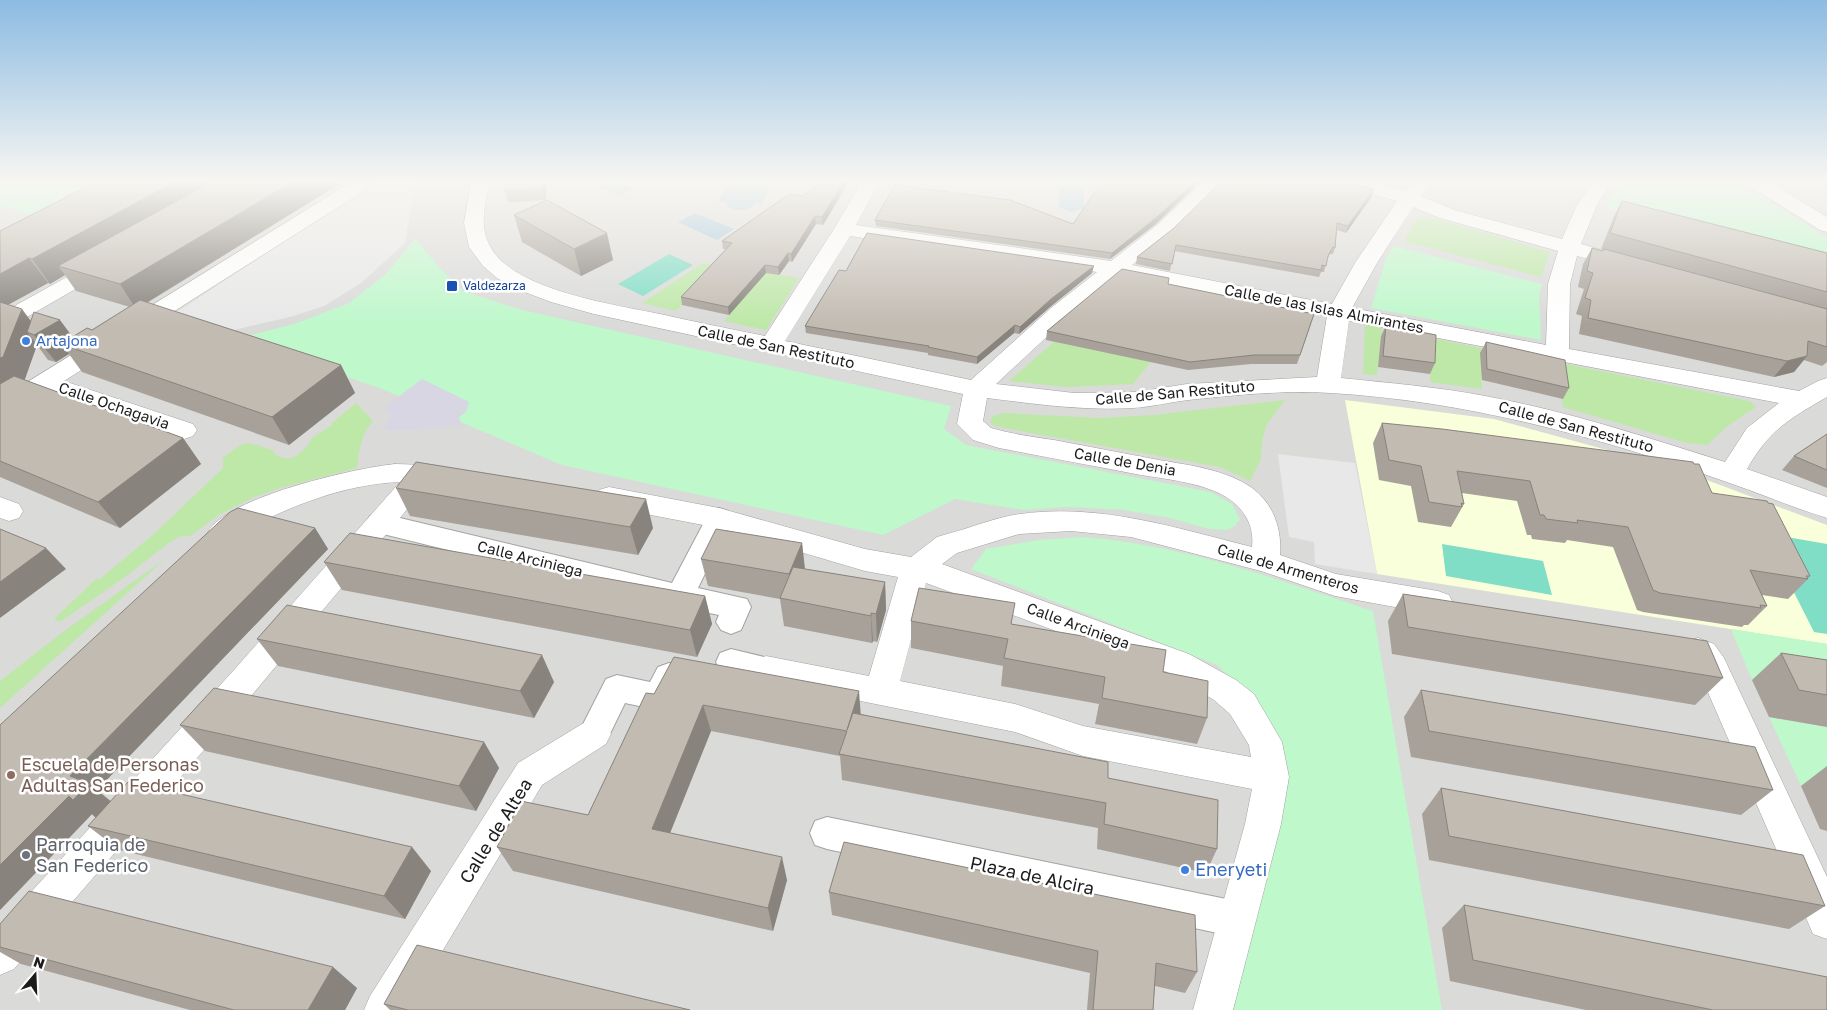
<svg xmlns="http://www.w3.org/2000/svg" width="1827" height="1010" font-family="'Golos Text',sans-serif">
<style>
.residential{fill:#dadad9}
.education{fill:#f9ffda}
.grass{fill:#bee8a8}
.park{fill:#bef8cb}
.pitch{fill:#80ddc6}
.parking{fill:#e8e8e8}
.plaza{fill:#d8d6e3}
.water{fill:#a3c6db}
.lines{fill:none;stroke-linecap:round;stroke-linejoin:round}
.pedestrian-casing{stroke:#a3a3a3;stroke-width:2}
.minor-casing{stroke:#a3a3a3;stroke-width:1}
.pedestrian{fill:#fff;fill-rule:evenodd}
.minor{fill:#fff;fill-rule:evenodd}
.wall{fill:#a7a199;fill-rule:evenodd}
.shaded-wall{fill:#88837d}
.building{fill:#c2bbb2;stroke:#88837d}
.transit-dot{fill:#1a4fb4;stroke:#fff;stroke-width:2}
.shop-dot{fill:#3f7fe0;stroke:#fff;stroke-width:2}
.education-dot{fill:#8d6e63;stroke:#fff;stroke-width:2}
.worship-dot{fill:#6b7280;stroke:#fff;stroke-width:2}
.labels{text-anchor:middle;stroke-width:5;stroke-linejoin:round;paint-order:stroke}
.far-transit-label{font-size:12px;fill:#164399;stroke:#fff;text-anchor:start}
.street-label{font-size:15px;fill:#1c1c1c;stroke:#fff}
.shop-label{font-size:15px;fill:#366cbe;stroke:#fff;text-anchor:start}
.near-education-label{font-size:18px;fill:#785e54;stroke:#fff;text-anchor:start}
.near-street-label{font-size:18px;fill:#1c1c1c;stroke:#fff}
.near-worship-label{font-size:18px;fill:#5b616d;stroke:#fff;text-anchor:start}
.near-shop-label{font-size:18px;fill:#366cbe;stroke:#fff;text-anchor:start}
</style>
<rect width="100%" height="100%" fill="#eeece2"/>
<!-- residential -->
<rect class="residential" x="0" y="183" width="1827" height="827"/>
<!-- education -->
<path class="education" d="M1345 400 1494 419 1680 470 1827 525V644L1377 574Z"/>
<!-- grass -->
<g class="grass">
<path d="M1429 217 1550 252 1541 277 1404 241 1417 218Z"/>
<path d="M703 263 719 265 676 311 642 303Z"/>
<path d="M742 269 799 278 766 330 724 321 753 287Z"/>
<path d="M1365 325 1382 328 1377 375 1363 374Z"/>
<path d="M1122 334 1166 343 1133 384 1067 387 1009 381 1054 342 1107 353Z"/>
<path d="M1431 338 1481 348 1482 389 1430 382Z"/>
<path d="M1556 362 1749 401 1756 407 1729 425 1707 445 1687 443 1563 407Z"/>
<path d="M1285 400 1267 424 1262 441 1261 459 1250 481 1220 467 1004 428 993 425 990 421 993 416 1004 413 1100 418 1154 415Z"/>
<path d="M356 403 373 421C361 434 359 450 357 468L280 488 252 498 219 515 190 536H181L170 542 125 577 60 622 54 619 96 579H100L155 533 223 468V458C247 439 246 441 274 451V454C279 456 286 460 291 458 298 456 310 445 312 438L332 425V423Z"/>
<path d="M165 559 0 708V681L63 632Z"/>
</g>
<!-- park -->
<g class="park">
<path d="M0 183H139L63 224 0 206Z"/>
<path d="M1622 183H1740L1827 238V265L1605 207 1619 185Z"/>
<path d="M415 238 438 266 463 291 522 310 951 406 944 429 966 445 1211 492 1232 504 1240 519 1235 526 1227 530 1209 529 1170 518 1123 510 1068 507 1023 510 955 499 883 535 562 465 382 389 235 339 294 324 349 303 386 274Z"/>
<path d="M1394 246 1542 284 1539 296 1541 340 1371 308 1386 259Z"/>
<path d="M1084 537C1184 545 1279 580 1373 611L1442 1010H1233L1282 786 1247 694 1217 665 971 569 986 549 1039 540Z"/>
<path d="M1731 629 1827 644V692L1752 680Z"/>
<path d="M1769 717 1827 727V790L1801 786Z"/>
</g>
<!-- pitch -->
<g class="pitch">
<path d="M669 254 693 265 643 296 618 284Z"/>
<path d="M1764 533 1827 544V634L1814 632Z"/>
<path d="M1442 544 1543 561 1552 595 1446 576Z"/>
</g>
<!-- parking -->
<g class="parking">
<path d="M374 183H415L405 243 361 283 324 306 290 317 203 337 160 323Z"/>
<path d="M1278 454 1355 463 1377 574 1315 564 1314 542 1289 537Z"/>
</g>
<!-- plaza -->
<path class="plaza" d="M422 379 469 402 466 412 459 417 462 426 390 431 384 428 392 415 385 412 389 404Z"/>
<!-- water -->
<g class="water">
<path d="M596 183H624L635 188 619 196 594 184Z"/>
<path d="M728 183H771L762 204 756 203C749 211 738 212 728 207L726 202 719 201Z"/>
<path d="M1063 183H1078L1080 186H1084V208L1070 212 1059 207V185Z"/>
<path d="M695 213 734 229 717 240 678 222Z"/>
</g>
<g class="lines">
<defs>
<g id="pedestrian">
<path d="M719 508 728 511 732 518 698 588 747 599 751 607 741 630 731 634 721 630 716 622 719 615 680 607 379 533 370 530 366 523 370 516 379 513 672 583 710 511Z"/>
<path d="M731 649 777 660 781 669 777 678 766 682 720 671 716 662 720 653Z"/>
<path d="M669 663 680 667 684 676 669 706 658 710 625 703 605 744 594 748 583 744 578 734 606 679 617 675 650 682 658 667Z"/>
<path d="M827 817 1236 901 1249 906 1254 919 1249 932 1236 937 827 849 815 845 810 833 815 821Z"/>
</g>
<g id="minor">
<path d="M350 183H372L370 187 64 381 193 424 197 430 193 436 184 439 175 436 47 392 9 416 0 418V399Z"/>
<path d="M471 183H489C485 204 479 226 490 246 512 290 615 305 660 314 695 322 730 329 765 336L834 229 861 183H879L856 225 1111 261 1157 225 1202 183H1222L1171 233 1132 265 1332 304 1355 263 1397 201 1348 187 1346 183H1376L1405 191 1412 183H1426L1429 186 1421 196 1454 210 1562 239 1577 205 1592 183H1610L1597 205 1581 244 1633 259 1637 263 1633 267 1626 269 1577 256 1570 284 1569 349 1799 391 1818 381 1827 378V397C1789 419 1769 430 1747 469L1827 497V518C1791 507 1757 492 1721 480 1595 436 1465 401 1331 393 1284 390 1235 395 1188 400 1170 402 1151 407 1133 408 1083 411 1036 404 987 398L983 421 991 428C1012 434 1033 437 1054 440 1089 447 1124 453 1159 460 1189 465 1227 470 1252 488 1274 504 1282 530 1280 555L1336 574 1438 591 1449 595 1453 603 1449 611 1438 615 1335 596 1261 571 1131 537 1071 531 1019 534 957 553 942 564 1189 654 1236 680 1254 694 1282 742 1289 777 1281 824 1233 1010H1193L1245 824 1252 789 1083 756 1015 732 766 682 755 678 750 669 755 660 766 656 869 676 898 577 865 571 719 528 609 507 599 504 595 497 599 490 609 487 719 508 865 549 911 557 937 537 947 534C971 528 996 517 1020 514 1100 503 1176 528 1252 547 1255 522 1240 503 1219 493 1195 482 1166 479 1141 475 1094 466 1046 457 999 448L973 440 957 424 963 394 594 314 551 302 514 288 497 278 483 266 469 247 464 223ZM1413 207 1440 218 1558 251 1548 284 1546 345 1352 308 1377 263ZM850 236 1097 272 1051 308 971 380 785 341ZM1120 275 1327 316 1317 377 1187 384 1135 392 1074 393 996 384 1067 318ZM1349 321 1779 403 1747 428 1725 462C1646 437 1567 411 1485 396 1438 387 1389 383 1341 378ZM926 583 1167 672 1214 700 1230 714 1249 745 1251 757 1083 726 1015 704 900 681Z"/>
<path d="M1749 183H1771L1827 217V232L1820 230 1751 187Z"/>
<path d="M103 259 110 261 114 265 110 269 8 328 0 330V314L96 261Z"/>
<path d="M395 464 427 465 454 469 458 476 454 483 445 485 429 483 256 690 14 969 0 975V926L234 670 400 482C350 484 300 502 257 524 241 533 231 545 212 539L208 532C227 497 355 468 395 464Z"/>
<path d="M0 497 19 504 23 511 19 518 9 521 0 518Z"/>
<path d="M1698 638 1714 644 1724 658 1827 877V939L1813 934 1700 674 1692 662 1687 660 1682 651 1687 642Z"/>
<path d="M594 719 606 724 611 734 606 744 542 785 407 1010H364L370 996 518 763 582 724Z"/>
</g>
</defs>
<!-- pedestrian casing -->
<use href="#pedestrian" class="pedestrian-casing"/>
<!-- minor casing -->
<use href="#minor" class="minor-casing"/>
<!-- pedestrian -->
<use href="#pedestrian" class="pedestrian"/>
<!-- minor -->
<use href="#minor" class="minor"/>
</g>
<!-- wall -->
<g class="wall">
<path d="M94 183H341L147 303 341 365 355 393 289 445 82 372 69 354 56 362 48 360 37 345 24 380 183 438 201 464 120 528 0 477V231ZM65 275 76 291 130 307 92 330 72 337 31 321 8 305 48 283 50 284Z"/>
<path d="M506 183H547L545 200 508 202 505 191Z"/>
<path d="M822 183H848L823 225 816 224 792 262 789 261 779 275 766 273 729 315 682 305 681 297 726 249H723L722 241 803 196Z"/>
<path d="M1372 196 1346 233 1337 230 1335 248 1333 254H1330L1327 260 1324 272H1321L1319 277 1174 251 1170 271 1136 264 1137 257 1174 228Z"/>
<path d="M1622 201 1827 253V362L1822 366 1804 360 1794 372 1774 377 1579 334 1582 316 1576 314 1584 289 1578 287 1583 264 1592 248 1603 251 1604 250 1601 249 1614 216Z"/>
<path d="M514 215 613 260 581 276 522 242Z"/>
<path d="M875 220 1073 224H1156L1110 259 876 226Z"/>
<path d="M846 271 1092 273 1050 307 1019 334 1014 333 977 364 928 355V353L806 333 805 326Z"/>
<path d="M1168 284 1314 314 1297 364H1251L1188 370 1046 340 1047 331Z"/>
<path d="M1386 325 1435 363 1430 374 1378 367 1381 336Z"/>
<path d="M1486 342 1569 388 1563 399 1482 380 1480 353Z"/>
<path d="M1382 423 1712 493 1810 576 1807 579H1808L1788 599 1762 595 1767 606 1748 625H1744L1742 627 1643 612 1637 610 1613 547 1567 540 1565 543 1532 539 1531 535H1527L1517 501 1462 493 1464 504 1451 527 1418 522 1411 486 1379 480 1373 443Z"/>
<path d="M1827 434V488L1782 470 1794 456Z"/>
<path d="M396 488 653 528 638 555 410 516Z"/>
<path d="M315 528 328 549 97 790 111 801 431 871 405 919 119 850 88 826 96 818 92 814 0 910V725Z"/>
<path d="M802 543 805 569 885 582 886 610 877 642 873 641 872 643 784 626 780 599 708 586 701 559Z"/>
<path d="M324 562 705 596 712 624 697 657 342 590Z"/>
<path d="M1403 594 1723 678 1695 705 1392 654 1388 621Z"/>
<path d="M911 621 1013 624 1163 672 1207 718 1197 744 1095 724 1099 704 1001 686 1003 666 911 648Z"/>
<path d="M257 639 554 682 534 718 278 666Z"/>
<path d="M1781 653 1827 660V727L1769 717 1752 680Z"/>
<path d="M1421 690 1773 790 1741 815 1411 757 1404 717Z"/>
<path d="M654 694 861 714 1108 778 1217 849 1206 873 1097 849 1098 828 842 780 840 756 711 731 670 833 787 880 773 931 513 871 497 847 588 815Z"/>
<path d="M180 725 484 742 499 768 476 811 205 751Z"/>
<path d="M1827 766V831L1820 829 1801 786Z"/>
<path d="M1441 788 1825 906 1789 929 1429 860 1422 814Z"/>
<path d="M829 892 1197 972 1185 993 1155 986 1153 1010H1087L1090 973 832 915Z"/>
<path d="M1464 905 1827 1010H1586L1450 981 1442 928Z"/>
<path d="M0 924 357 988 345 1010H190L21 964 0 952Z"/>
<path d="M384 1004 690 1010H390Z"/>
</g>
<!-- shaded-wall -->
<g class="shaded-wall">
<path d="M173 183H230L58 266 65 275 50 284 32 259Z"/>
<path d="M291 183H341L136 309 120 284Z"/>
<path d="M543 183H547L545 200 542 189Z"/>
<path d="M843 183H848L823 225 822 217Z"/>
<path d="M1194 183H1199L1156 224 1110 259 1112 253Z"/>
<path d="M1374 189 1372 196 1346 233 1348 226Z"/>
<path d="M815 216 816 224 792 262 791 254Z"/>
<path d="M607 233 613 260 581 276 574 249Z"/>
<path d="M788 253 789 261 779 275 778 267Z"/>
<path d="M29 258 48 283 0 309V274Z"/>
<path d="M765 265 766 273 729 315 728 307Z"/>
<path d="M1094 266 1092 273 1050 307 1019 334 1020 327 1051 299Z"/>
<path d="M22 309 39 332 60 320 80 347 61 344 69 354 56 362 34 335 27 332 37 345 24 382 0 398V358Z"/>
<path d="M1015 325 1014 333 977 364V357Z"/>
<path d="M1807 356 1794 372 1774 377 1787 361Z"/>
<path d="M341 365 355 393 289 445 272 417Z"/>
<path d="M183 438 201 464 120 528 98 502Z"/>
<path d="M646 499 653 528 638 555 630 527Z"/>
<path d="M315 528 328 549 97 790 111 802 96 818 92 814 0 910V865L70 776Z"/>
<path d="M802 543 805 571 793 602 789 574Z"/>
<path d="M46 548 66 569 0 618V582Z"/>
<path d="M885 582 886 610 877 642 876 614Z"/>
<path d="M705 596 712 624 697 657 690 630Z"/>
<path d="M871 613 873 641 872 643 871 616Z"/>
<path d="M542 655 554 682 534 718 520 691Z"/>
<path d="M859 691 861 718 847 730Z"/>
<path d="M703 705 711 731 662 853 652 829Z"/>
<path d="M484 742 499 768 476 811 459 786Z"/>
<path d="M412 847 431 871 405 919 384 896Z"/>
<path d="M782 857 787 880 773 931 768 908Z"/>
<path d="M333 967 357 988 345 1010H308Z"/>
</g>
<!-- building -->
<g class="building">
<path d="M94 183H173L32 259 29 258 0 274V231Z"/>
<path d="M210 183H291L120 284 58 266Z"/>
<path d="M506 183H543L542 189 505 191Z"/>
<path d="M822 183H843L822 217 815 216 791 254 788 253 778 267 765 265 728 307 681 297 732 243 722 241 789 194 803 196Z"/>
<path d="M1101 183H1194L1157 217 1112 253 875 220 895 185 1010 200 1073 224Z"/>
<path d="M1220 183H1350L1374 189 1348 226 1337 223 1335 248 1333 247 1328 256 1326 266 1322 265 1321 270 1176 245 1172 264 1137 257 1174 228Z"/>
<path d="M547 200 607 233 574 249 514 215Z"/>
<path d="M1622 201 1827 253V292L1610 233Z"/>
<path d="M867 233 1094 266 1051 299 1020 327 1015 325 977 357 928 347 929 346 805 326 839 270 846 271Z"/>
<path d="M1592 248 1603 251 1604 249 1827 309V347L1808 341 1807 356 1787 361 1588 318 1591 300 1585 298 1593 273 1587 271Z"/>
<path d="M1122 269 1169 278 1168 284 1314 314 1300 355H1254L1190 362 1047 331Z"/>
<path d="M140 300 341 365 272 417 61 344 87 328 92 330Z"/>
<path d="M0 302 22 309 3 357 0 358Z"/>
<path d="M34 312 60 320 34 335 27 332Z"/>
<path d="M1386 325 1436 335 1435 363 1383 356Z"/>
<path d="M1486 342 1565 360 1569 388 1487 369Z"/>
<path d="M14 376 183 438 98 502 0 461V384Z"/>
<path d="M1382 423 1442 429 1693 462 1694 464H1699L1712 493 1767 501 1768 503 1773 504 1810 576H1806L1808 579 1750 570 1767 606 1760 605 1761 608 1660 593 1653 590 1628 527 1577 520 1578 523 1546 519 1544 515H1540L1530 481 1457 471 1464 504 1461 503 1462 507 1429 502 1421 466 1389 460Z"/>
<path d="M1827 434V470L1794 456Z"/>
<path d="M416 462 646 499 630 527 396 488Z"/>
<path d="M238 508 315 528 70 776 89 783 73 800 69 796 0 865V725L230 512Z"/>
<path d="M0 529 46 548 0 582Z"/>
<path d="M716 529 802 543 789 574 701 559Z"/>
<path d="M350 533 705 596 690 630 324 562Z"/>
<path d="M793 567 885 582 876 614 871 613V616L780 598Z"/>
<path d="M919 588 1015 603 1011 624 1166 650 1163 672 1208 681 1207 718 1102 698 1105 677 1004 658 1008 639 911 621Z"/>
<path d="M1403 594 1707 641 1723 678 1408 627Z"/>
<path d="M287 605 542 655 520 691 257 639Z"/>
<path d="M1781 653 1827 660V695L1799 690Z"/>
<path d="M674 657 859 691 847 730 853 713 1108 762V778L1218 800 1217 849 1104 824 1106 803 839 754 847 731 703 705 652 829 782 857 768 908 497 847 521 801 588 815 646 693 654 694Z"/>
<path d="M214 688 484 742 459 786 180 725Z"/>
<path d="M1421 690 1755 747 1773 790 1429 731Z"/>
<path d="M128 782 412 847 384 896 88 826Z"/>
<path d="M1441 788 1803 855 1825 906 1449 836Z"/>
<path d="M844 842 1195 915 1197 972 1156 963 1153 1010H1093L1098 951 829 892Z"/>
<path d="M29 891 333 967 308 1010H234L0 947V924Z"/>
<path d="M1464 905 1827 977V1010H1713L1473 960Z"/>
<path d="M417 945 690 1010H408L384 1004Z"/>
</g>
<!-- sky -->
<linearGradient id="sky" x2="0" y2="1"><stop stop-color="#8cbbe3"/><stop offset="0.56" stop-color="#f7f6f2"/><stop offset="1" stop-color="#f7f6f2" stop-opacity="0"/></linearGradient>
<rect width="1827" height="324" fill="url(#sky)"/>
<!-- markers -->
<rect class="transit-dot" x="446" y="280" width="12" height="12" rx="2.5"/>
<g class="shop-dot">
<circle cx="26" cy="341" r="5"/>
<circle cx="1185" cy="870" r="5"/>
</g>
<circle class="education-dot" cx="11" cy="775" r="5"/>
<circle class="worship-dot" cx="26" cy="855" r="5"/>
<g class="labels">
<!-- far-transit labels -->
<g class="far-transit-label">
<text x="463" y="290">Valdezarza</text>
</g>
<!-- street labels -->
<g class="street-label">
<text transform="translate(1324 309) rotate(11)" y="5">Calle de las Islas Almirantes</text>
<text transform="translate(776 347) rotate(12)" y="5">Calle de San Restituto</text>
<text transform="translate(1175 393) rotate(-5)" y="5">Calle de San Restituto</text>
<text transform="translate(114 406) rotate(19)" y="5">Calle Ochagavia</text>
<text transform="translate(1576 427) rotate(15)" y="5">Calle de San Restituto</text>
<text transform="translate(1125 462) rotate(10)" y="5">Calle de Denia</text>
<text transform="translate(530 559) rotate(14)" y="5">Calle Arciniega</text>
<text transform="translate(1288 569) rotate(16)" y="5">Calle de Armenteros</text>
<text transform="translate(1078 626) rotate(20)" y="5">Calle Arciniega</text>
</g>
<!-- shop labels -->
<g class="shop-label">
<text x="36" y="346">Artajona</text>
</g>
<!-- near-education labels -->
<g class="near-education-label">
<text x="21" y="771">Escuela de Personas<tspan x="21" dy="21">Adultas San Federico</tspan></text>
</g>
<!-- near-street labels -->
<g class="near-street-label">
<text transform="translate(496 831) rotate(-58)" y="6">Calle de Altea</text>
<text transform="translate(1032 876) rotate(12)" y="6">Plaza de Alcira</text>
</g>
<!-- near-worship labels -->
<g class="near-worship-label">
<text x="36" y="851">Parroquia de<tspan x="36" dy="21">San Federico</tspan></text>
</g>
<!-- near-shop labels -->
<g class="near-shop-label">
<text x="1195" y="876">Eneryeti</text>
</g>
</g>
<!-- north arrow -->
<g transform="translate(35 975) rotate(19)" stroke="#ffffff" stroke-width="4" paint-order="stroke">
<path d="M0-4L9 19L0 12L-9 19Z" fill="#1c1c1c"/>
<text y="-8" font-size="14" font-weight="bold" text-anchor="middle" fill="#1c1c1c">N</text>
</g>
</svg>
